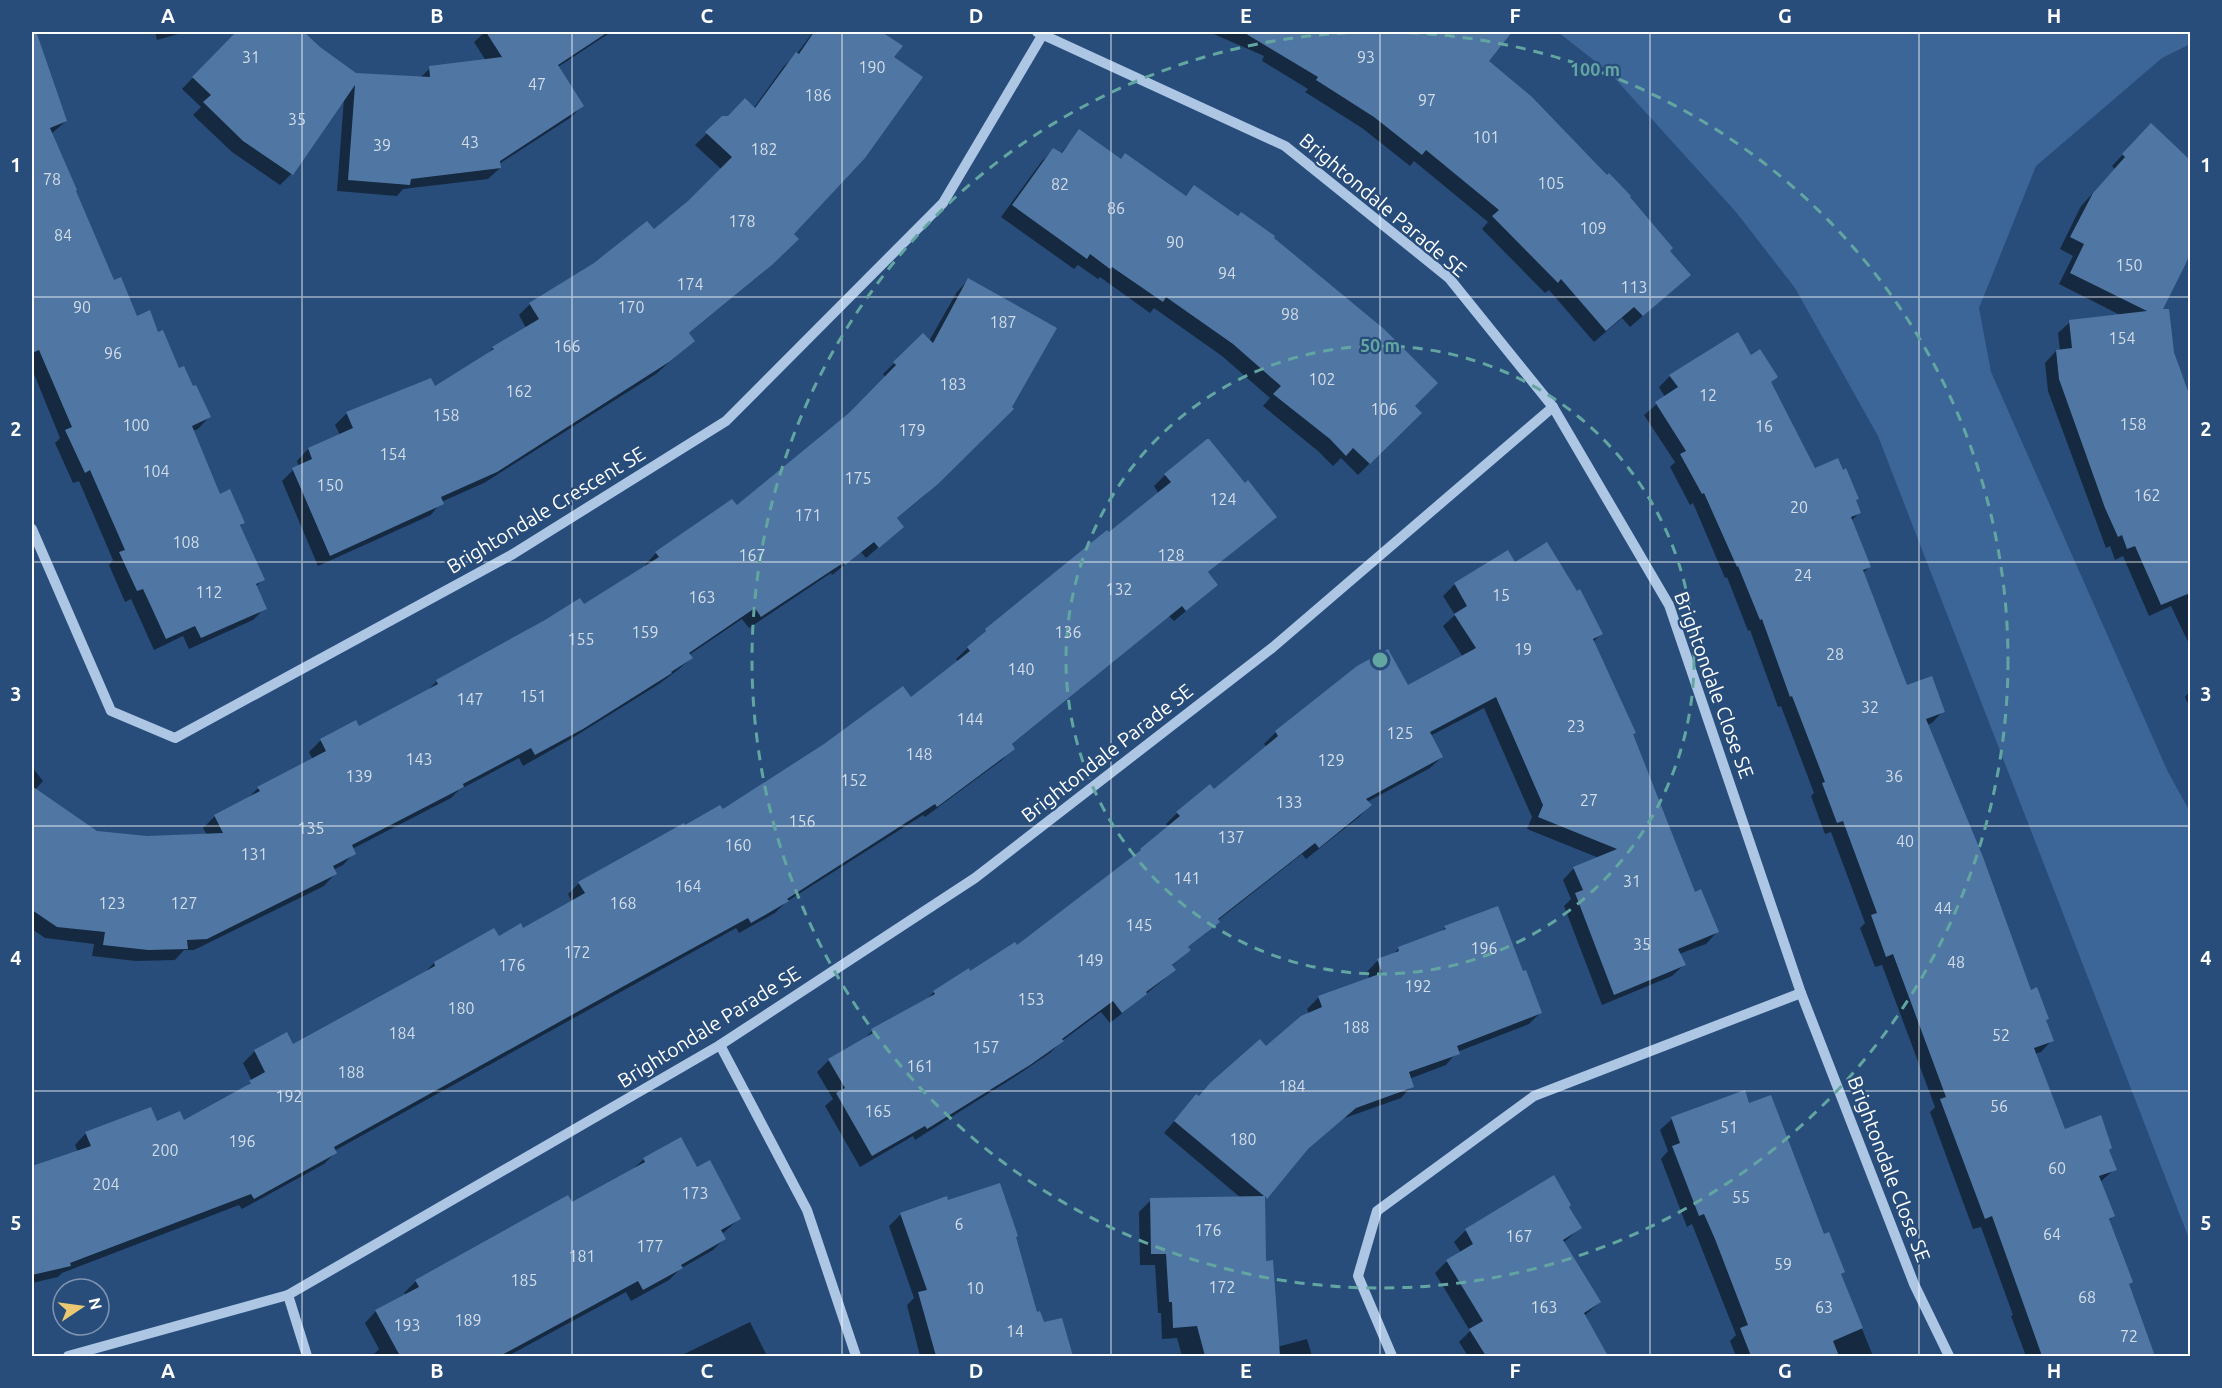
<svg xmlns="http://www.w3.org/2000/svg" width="2222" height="1388" font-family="Ubuntu,sans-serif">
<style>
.green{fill:#3c6698}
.shadow{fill:#0007}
.building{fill:#5077a4}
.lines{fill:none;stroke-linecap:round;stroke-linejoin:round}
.minor{stroke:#acc6e4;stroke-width:10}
.grid{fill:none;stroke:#fff;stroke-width:1.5;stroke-opacity:0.55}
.ring{fill:none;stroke:#63a6a1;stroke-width:3;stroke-dasharray:10 8}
.labels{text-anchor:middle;stroke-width:4.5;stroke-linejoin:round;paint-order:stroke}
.number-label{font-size:16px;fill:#d3dde8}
.street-label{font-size:20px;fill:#fff;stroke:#284d7b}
.centre{fill:#63a6a1;stroke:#284d7b;stroke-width:3}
.ring-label{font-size:18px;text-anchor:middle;font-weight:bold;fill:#63a6a1;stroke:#284d7b;stroke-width:4.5;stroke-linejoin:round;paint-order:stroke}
.neatline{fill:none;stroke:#fff;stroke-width:2}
.grid-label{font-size:20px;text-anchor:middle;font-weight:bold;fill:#fff}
</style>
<rect width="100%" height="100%" fill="#284d7b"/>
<!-- green -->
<path class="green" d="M1558 32H2190V44L2162 58 2036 166 1979 308 1991 372 2168 772 2190 812V1241L1878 436 1795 288 1736 212 1610 73Z"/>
<!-- shadow -->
<g class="shadow">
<path d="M155 32H185L157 40Z"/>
<path d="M237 32H302L319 48 356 74 420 78 430 68 486 61 474 42 485 32H611L558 67 582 106 570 118 499 164 500 168 488 179 403 189 397 196 337 191 344 98 291 174 280 185 232 152 193 115 201 107 182 89Z"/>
<path d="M813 32H880L900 46 792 234 785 250 760 275 688 334 693 341 656 374 484 483 441 502 431 515 318 566 282 481 293 470 299 467 297 461 308 449 340 435 335 425 347 413 435 388 485 357 493 348 526 328 519 315 530 304 654 231 688 203 721 169 695 145 723 118 753 109 784 66 796 55Z"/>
<path d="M1209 32H1458L1461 33 1484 32 1500 44 1486 61 1628 197 1668 251 1677 286 1630 327 1622 318 1594 342 1549 290 1545 293 1482 229 1488 222 1414 161 1410 166 1362 128 1305 92 1308 89 1262 61 1264 56Z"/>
<path d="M32 43 42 72 66 121 51 134 113 282 137 318 157 334 209 417 198 429 192 431 219 496 243 523 239 527 263 580 255 587 265 608 253 620 189 649 183 636 154 650 131 599 125 602 109 565 113 560 79 481 73 483 55 443 60 438 32 369Z"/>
<path d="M2151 125 2190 162V258L2183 266 2161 311 2190 402V646L2171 606 2149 616 2123 556 2115 560 2110 546 2106 548 2048 391 2045 363 2056 351H2060L2058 333 2070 322 2122 316 2059 284 2073 256 2060 249 2081 206 2115 169 2112 166Z"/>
<path d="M1079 131 1120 161 1184 197 1195 187 1237 217 1272 238 1420 413 1358 475 1341 458 1333 466 1318 451 1263 406 1270 398 1222 356 1154 308 1150 313 1100 277 1098 279 1078 265 1074 269 1001 217 1042 161 1053 150 1060 154Z"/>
<path d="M968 280 1012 409 924 496 896 519 902 527 866 558 861 552 832 575 831 573 749 628 742 619 689 655 691 658 679 669 659 684 569 740 523 766 519 758 459 790 451 798 352 849 354 853 343 865 333 870 335 874 324 886 194 950H184L175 960 136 961 92 956 94 944 45 938 32 929V767L43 781 35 790 96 832 147 837 207 835 203 828 215 816 247 799 258 788 313 760 309 752 321 740 356 722 359 728 427 691 437 681 583 606 646 567 645 565 656 553 736 507 849 415 886 378 883 374 923 335 929 341 957 292Z"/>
<path d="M1751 357 1770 383 1815 470 1858 498 1855 501 1859 513 1851 521 1869 567 1863 573 1906 687 1943 711 1932 723 1927 725 2030 992 2052 1040 2041 1052 2035 1054 2064 1131 2108 1151 2115 1169 2100 1182 2114 1216 2108 1221 2128 1285 2155 1356H2026L2011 1316 2013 1315 1981 1227 1973 1229 1930 1112 1935 1107 1882 965 1875 967 1860 928 1865 923 1831 832 1825 834 1811 796 1814 793 1781 706 1778 707 1750 630 1748 631 1727 577 1725 578 1693 503 1690 505 1670 467 1675 462 1644 415 1665 397 1659 387 1670 376Z"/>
<path d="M1165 475 1244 485 1275 517 1207 573 1216 585 1204 596 1174 621 1169 616 1011 745 1013 748 1002 760 925 817 923 815 786 902 775 913 739 933 736 928 399 1115 334 1151 335 1153 324 1164 242 1209 239 1205 62 1273 58 1277 32 1283V1167L78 1152 75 1145 86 1133 156 1123 183 1122 243 1089 252 1081 243 1063 255 1051 293 1046 424 973 434 963 523 930 572 902 568 894 579 883 684 827 722 811 911 699 958 662 956 659 986 631 1107 532 1109 535 1159 494 1154 486Z"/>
<path d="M1508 552 1515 564 1601 634 1593 642 1694 894 1717 932 1706 944 1679 954 1684 965 1672 976 1602 1005 1564 906 1571 899 1563 880 1574 868 1599 858 1527 829 1532 817 1484 708 1430 736 1442 757 1430 768 1367 802 1370 805 1359 817 1306 859 1302 854 1217 921 1206 933 1187 948 1189 950 1171 967 1173 970 1162 981 1110 1023 1101 1012 1062 1041 1050 1053 1016 1076 915 1140 913 1136 860 1167 825 1106 833 1099 817 1072 829 1060 860 1043 872 1031 926 1000 934 992 1017 947 1132 858 1168 827 1166 824 1177 813 1214 791 1267 747 1264 744 1276 732 1358 667 1408 688 1463 657 1443 626 1455 615 1443 596 1454 585Z"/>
<path d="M2190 691V716L2188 710 2190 708 2185 697Z"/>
<path d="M1445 928 1540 1013 1529 1024 1457 1052 1446 1065 1409 1079 1412 1086 1401 1098 1342 1119 1302 1154 1263 1200 1264 1262 1277 1347 1307 1339 1312 1356H1182L1177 1338 1162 1339 1161 1313H1158L1155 1265H1140L1139 1212 1151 1200 1241 1198 1164 1133 1196 1096 1198 1097 1211 1084 1266 1048 1309 1014 1307 1009 1319 997 1369 979 1367 972 1378 960 1392 955 1399 948 1440 933Z"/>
<path d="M1748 1105 1843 1272 1840 1275 1873 1356H1736L1730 1341 1736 1335 1692 1224 1687 1227 1661 1159 1668 1151 1660 1130 1672 1119Z"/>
<path d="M644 1159 697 1169 739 1219 722 1234 724 1239 713 1250 680 1269 669 1280 631 1301 626 1292 508 1356H372L379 1349 365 1323 376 1311 406 1295 404 1293 416 1281 572 1205 632 1170Z"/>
<path d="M947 1202 1014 1238 1036 1314 1043 1324 1061 1319 1071 1356H920L907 1305 914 1298 889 1226 901 1214Z"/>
<path d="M1567 1207 1580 1228 1563 1243 1600 1302 1584 1316 1607 1356H1468L1459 1342 1470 1331 1435 1273 1446 1262 1461 1253 1454 1242 1466 1230Z"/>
<path d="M750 1322 767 1356H680Z"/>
</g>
<!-- building -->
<g class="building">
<path d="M236 32H304L320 47 356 73 430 77 429 66 502 57 486 32H608L558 65 584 106 500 161 501 168 411 179 410 185 348 180 355 85 293 175 243 141 203 102 211 95 192 77Z"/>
<path d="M814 32H882L903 46 894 57 923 77 865 158 794 234 799 239 773 264 689 333 695 341 669 362 497 472 441 497 444 504 330 556 292 468 312 459 308 448 353 428 346 412 431 378 435 386 494 349 492 347 539 319 529 303 594 263 647 221 654 229 688 201 732 157 705 132 722 116H728L745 98 755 108 796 52 799 54Z"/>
<path d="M1243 32H1512L1489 61 1532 97 1607 175 1609 173 1631 196 1630 197 1673 248 1670 251 1691 275 1643 316 1634 307 1606 331 1561 279 1558 283 1492 216 1499 210 1426 150 1422 155 1374 117 1316 80 1318 77Z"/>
<path d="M32 34H37L67 121 50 128 77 190 76 191 114 280 121 277 137 316 150 310 158 332 163 330 179 368 184 366 193 386 196 385 211 417 192 426 220 494 230 489 245 523 240 525 265 580 256 584 267 609 201 638 195 626 166 639 143 589 137 591 119 552 125 550 90 470 85 473 65 430 72 427 39 350 32 353Z"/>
<path d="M2151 123 2190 160V255L2163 309H2169L2174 352 2190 397V593L2161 605 2135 546 2127 549 2122 535 2118 537 2105 508 2059 379 2056 350 2072 348 2069 320 2147 311 2070 273 2084 244 2070 237 2093 193 2125 157 2122 154Z"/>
<path d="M1079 129 1121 159 1125 153 1186 196 1194 185 1238 216 1241 212 1275 236 1274 238 1384 329 1438 383 1415 406 1422 413 1370 464 1353 448 1346 456 1330 439 1273 394 1281 386 1233 344 1166 297 1163 302 1112 267 1110 269 1090 254 1087 259 1012 205 1053 148 1062 153Z"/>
<path d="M968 278 1057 328 1012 407 1014 409 938 484 897 518 904 527 879 548 874 542 845 565 843 563 761 617 755 608 689 653 693 658 671 672 672 673 583 729 535 755 531 748 463 784 464 787 352 845 356 854 333 866 337 874 207 939 187 940 188 949 148 950 103 945 105 932 57 927 32 910V786L97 831 147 836 223 833 214 815 260 791 257 787 326 751 320 739 356 720 359 726 438 684 436 680 545 620 580 598 584 604 659 557 655 552 732 499 737 505 849 413 896 365 893 362 923 333 933 343Z"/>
<path d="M1738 332 1751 355 1760 349 1778 377 1771 382 1815 468 1838 458 1843 470 1846 468 1859 499 1856 500 1861 513 1851 517 1871 567 1863 570 1907 685 1932 676 1945 712 1926 719 1983 857 2031 990 2037 987 2049 1019 2046 1020 2054 1041 2034 1048 2065 1129 2101 1115 2112 1148 2109 1150 2117 1170 2099 1176 2115 1216 2109 1219 2133 1282 2129 1284 2155 1356H2042L1992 1216 1985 1219 1940 1099 1946 1097 1893 954 1886 957 1871 915 1877 913 1843 821 1837 823 1822 783 1825 782 1792 696 1790 697 1762 619 1760 620 1738 566 1737 567 1704 493 1702 494 1680 454 1686 451 1655 402 1678 387 1669 375Z"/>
<path d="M1207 439H1209L1245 483 1248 480 1277 517 1208 572 1218 585 1186 611 1182 606 1012 744 1015 749 937 807 935 804 787 899 789 901 751 923 748 918 633 981 334 1147 337 1153 254 1199 251 1194 70 1263 71 1266 32 1275V1166L91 1146 85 1132 151 1107 157 1121 180 1111 184 1120 251 1083 249 1081 265 1072 254 1050 287 1032 293 1044 435 966 434 962 494 928 499 936 521 923 523 928 585 893 578 882 684 823 685 825 720 805 723 809 824 744 903 686 911 697 970 651 967 647 986 631 985 629 1107 530 1109 532 1171 482 1164 474Z"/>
<path d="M1547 542 1577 591 1580 589 1603 634 1593 639 1636 733 1633 734 1695 892 1701 889 1719 932 1678 949 1686 965 1614 995 1575 893 1583 890 1573 867 1617 849 1538 817 1543 805 1496 697 1430 732 1443 757 1366 799 1372 805 1319 848 1315 843 1218 919 1220 922 1188 947 1191 950 1172 965 1176 970 1146 992 1147 994 1122 1013 1113 1001 1062 1039 1064 1041 1030 1065 927 1129 925 1126 872 1156 836 1093 845 1088 828 1059 873 1033 871 1029 935 994 933 991 969 968 970 971 1015 942 1017 945 1141 850 1140 849 1180 816 1176 812 1210 784 1214 789 1278 736 1275 731 1357 666 1388 649 1408 685 1476 648 1454 614 1467 606 1454 583 1508 550 1515 562Z"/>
<path d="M1498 906 1523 971 1526 970 1542 1013 1457 1046 1460 1054 1409 1072 1414 1087 1356 1108 1308 1149 1267 1199 1265 1196 1266 1261 1273 1260 1280 1356H1205L1197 1326 1173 1328 1172 1302H1169L1166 1254H1151L1150 1198 1264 1196 1174 1121 1196 1094 1199 1096 1210 1083 1260 1039 1266 1046 1301 1016 1322 1007 1318 996 1382 973 1377 959 1399 951 1398 947 1446 929 1444 926Z"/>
<path d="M1745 1090 1749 1103 1771 1095 1824 1234 1829 1232 1845 1272 1841 1274 1863 1328 1833 1341 1839 1356H1751L1740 1328 1748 1325 1715 1239 1704 1214 1699 1216 1672 1146 1680 1143 1671 1117Z"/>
<path d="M681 1137 697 1167 710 1160 741 1219 721 1230 726 1239 681 1265 683 1268 643 1290 638 1281 500 1356H400L375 1310 419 1287 415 1280 568 1195 572 1202 645 1162 643 1158Z"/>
<path d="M1554 1175 1571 1205 1569 1207 1582 1228 1563 1240 1601 1302 1584 1313 1608 1356H1486L1469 1329 1483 1321 1446 1260 1473 1244 1465 1229Z"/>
<path d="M1000 1183 1018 1236 1016 1237 1037 1312 1040 1311 1044 1322 1062 1318 1073 1356H936L918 1292 927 1290 900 1213 947 1196 948 1200Z"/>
</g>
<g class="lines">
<!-- minor -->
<g class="minor">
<path d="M1037 32 1285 146 1449 278 1553 407 1669 605 1801 993 1914 1284 1949 1356"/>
<path d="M32 529 111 711 175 738 513 554 726 421 943 203 1043 34"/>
<path d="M720 1045 807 1210 856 1356"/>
<path d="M288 1295 307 1356"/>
<path d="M68 1356 288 1295 720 1045 975 878 1272 648 1553 407"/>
<path d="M1392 1356 1358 1276 1377 1211 1534 1096 1801 993"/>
</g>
</g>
<!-- grid -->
<path class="grid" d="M302 32V1356M572 32V1356M842 32V1356M1111 32V1356M1380 32V1356M1650 32V1356M1919 32V1356M32 297H2190M32 562H2190M32 826H2190M32 1091H2190"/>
<!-- distance rings -->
<g class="ring">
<circle cx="1380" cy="660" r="314"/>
<circle cx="1380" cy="660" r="628"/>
</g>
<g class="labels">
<!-- number labels -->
<g class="number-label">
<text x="251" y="63">31</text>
<text x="1366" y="63">93</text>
<text x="872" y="73">190</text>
<text x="537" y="90">47</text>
<text x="818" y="101">186</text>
<text x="1427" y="106">97</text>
<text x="297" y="125">35</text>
<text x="1486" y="143">101</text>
<text x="470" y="148">43</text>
<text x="382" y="151">39</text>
<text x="764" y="155">182</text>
<text x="52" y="185">78</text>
<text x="1551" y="189">105</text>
<text x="1060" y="190">82</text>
<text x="1116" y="214">86</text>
<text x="742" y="227">178</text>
<text x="1593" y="234">109</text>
<text x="63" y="241">84</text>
<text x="1175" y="248">90</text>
<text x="2129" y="271">150</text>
<text x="1227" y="279">94</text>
<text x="690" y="290">174</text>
<text x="1634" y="293">113</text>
<text x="82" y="313">90</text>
<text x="631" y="313">170</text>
<text x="1290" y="320">98</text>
<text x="1003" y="328">187</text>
<text x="2122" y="344">154</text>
<text x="567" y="352">166</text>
<text x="113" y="359">96</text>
<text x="1322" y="385">102</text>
<text x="953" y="390">183</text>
<text x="519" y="397">162</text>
<text x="1708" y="401">12</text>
<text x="1384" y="415">106</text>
<text x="446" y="421">158</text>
<text x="2133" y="430">158</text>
<text x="136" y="431">100</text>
<text x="1764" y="432">16</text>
<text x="912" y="436">179</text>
<text x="393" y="460">154</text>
<text x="156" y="477">104</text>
<text x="858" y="484">175</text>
<text x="330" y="491">150</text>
<text x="2147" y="501">162</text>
<text x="1223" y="505">124</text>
<text x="1799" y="513">20</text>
<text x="808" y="521">171</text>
<text x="186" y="548">108</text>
<text x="752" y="561">167</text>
<text x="1171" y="561">128</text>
<text x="1803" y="581">24</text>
<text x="1119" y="595">132</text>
<text x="209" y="598">112</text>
<text x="1501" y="601">15</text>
<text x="702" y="603">163</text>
<text x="645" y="638">159</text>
<text x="1068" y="638">136</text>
<text x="581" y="645">155</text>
<text x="1523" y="655">19</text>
<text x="1835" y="660">28</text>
<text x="1021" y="675">140</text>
<text x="533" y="702">151</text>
<text x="470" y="705">147</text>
<text x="1870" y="713">32</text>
<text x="970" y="725">144</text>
<text x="1576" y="732">23</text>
<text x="1400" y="739">125</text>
<text x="919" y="760">148</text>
<text x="419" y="765">143</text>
<text x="1331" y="766">129</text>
<text x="359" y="782">139</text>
<text x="1894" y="782">36</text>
<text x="854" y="786">152</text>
<text x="1589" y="806">27</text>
<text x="1289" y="808">133</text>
<text x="802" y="827">156</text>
<text x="311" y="834">135</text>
<text x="1231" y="843">137</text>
<text x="1905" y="847">40</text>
<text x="738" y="851">160</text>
<text x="254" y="860">131</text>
<text x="1187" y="884">141</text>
<text x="1632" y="887">31</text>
<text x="688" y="892">164</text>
<text x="112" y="909">123</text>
<text x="184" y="909">127</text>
<text x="623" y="909">168</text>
<text x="1943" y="914">44</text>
<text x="1139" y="931">145</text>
<text x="1642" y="950">35</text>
<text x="1484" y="954">196</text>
<text x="577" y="958">172</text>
<text x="1090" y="966">149</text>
<text x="1956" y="968">48</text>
<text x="512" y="971">176</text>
<text x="1418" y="992">192</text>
<text x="1031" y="1005">153</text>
<text x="461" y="1014">180</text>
<text x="1356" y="1033">188</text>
<text x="402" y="1039">184</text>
<text x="2001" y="1041">52</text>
<text x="986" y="1053">157</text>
<text x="920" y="1072">161</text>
<text x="351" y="1078">188</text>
<text x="1292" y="1092">184</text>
<text x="289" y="1102">192</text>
<text x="1999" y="1112">56</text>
<text x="878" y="1117">165</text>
<text x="1729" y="1133">51</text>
<text x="1243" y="1145">180</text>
<text x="242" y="1147">196</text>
<text x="165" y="1156">200</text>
<text x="2057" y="1174">60</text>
<text x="106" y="1190">204</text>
<text x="695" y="1199">173</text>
<text x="1741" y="1203">55</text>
<text x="959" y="1230">6</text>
<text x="1208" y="1236">176</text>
<text x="2052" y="1240">64</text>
<text x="1519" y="1242">167</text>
<text x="650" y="1252">177</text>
<text x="582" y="1262">181</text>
<text x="1783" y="1270">59</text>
<text x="524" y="1286">185</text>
<text x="1222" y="1293">172</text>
<text x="975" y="1294">10</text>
<text x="2087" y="1303">68</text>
<text x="1544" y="1313">163</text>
<text x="1824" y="1313">63</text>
<text x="468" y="1326">189</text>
<text x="407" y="1331">193</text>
<text x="1015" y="1337">14</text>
<text x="2129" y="1342">72</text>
</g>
<!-- street labels -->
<g class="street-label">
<text transform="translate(1383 205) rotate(40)" y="7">Brightondale Parade SE</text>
<text transform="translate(546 510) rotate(-31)" y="7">Brightondale Crescent SE</text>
<text transform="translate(1714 685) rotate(70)" y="7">Brightondale Close SE</text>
<text transform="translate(1107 753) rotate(-38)" y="7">Brightondale Parade SE</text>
<text transform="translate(709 1027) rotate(-32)" y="7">Brightondale Parade SE</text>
<text transform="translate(1889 1169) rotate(69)" y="7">Brightondale Close SE</text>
</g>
</g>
<circle cx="1380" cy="660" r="9" class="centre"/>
<g class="ring-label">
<text x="1595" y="76">100 m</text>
<text x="1380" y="352">50 m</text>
</g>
<!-- border -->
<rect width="2222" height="1388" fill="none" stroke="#284d7b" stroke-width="66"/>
<!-- north arrow -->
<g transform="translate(81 1307) rotate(77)"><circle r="28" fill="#284d7b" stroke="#7e94b0" stroke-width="1.5"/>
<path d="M0-4.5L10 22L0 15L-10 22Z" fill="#ebc873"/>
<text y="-9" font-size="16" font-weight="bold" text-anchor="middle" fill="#ffffff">N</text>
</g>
<rect x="33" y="33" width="2156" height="1322" class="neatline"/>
<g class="grid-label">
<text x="168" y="23">A</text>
<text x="437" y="23">B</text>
<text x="707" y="23">C</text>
<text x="976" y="23">D</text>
<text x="1246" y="23">E</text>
<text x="1515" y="23">F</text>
<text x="1785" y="23">G</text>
<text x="2054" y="23">H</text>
<text x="16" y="172">1</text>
<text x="2206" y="172">1</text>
<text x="16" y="436">2</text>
<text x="2206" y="436">2</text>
<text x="16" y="701">3</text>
<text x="2206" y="701">3</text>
<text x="16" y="965">4</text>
<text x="2206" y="965">4</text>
<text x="16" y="1230">5</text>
<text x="2206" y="1230">5</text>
<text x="168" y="1378">A</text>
<text x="437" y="1378">B</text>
<text x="707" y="1378">C</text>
<text x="976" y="1378">D</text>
<text x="1246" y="1378">E</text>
<text x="1515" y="1378">F</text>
<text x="1785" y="1378">G</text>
<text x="2054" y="1378">H</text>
</g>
</svg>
